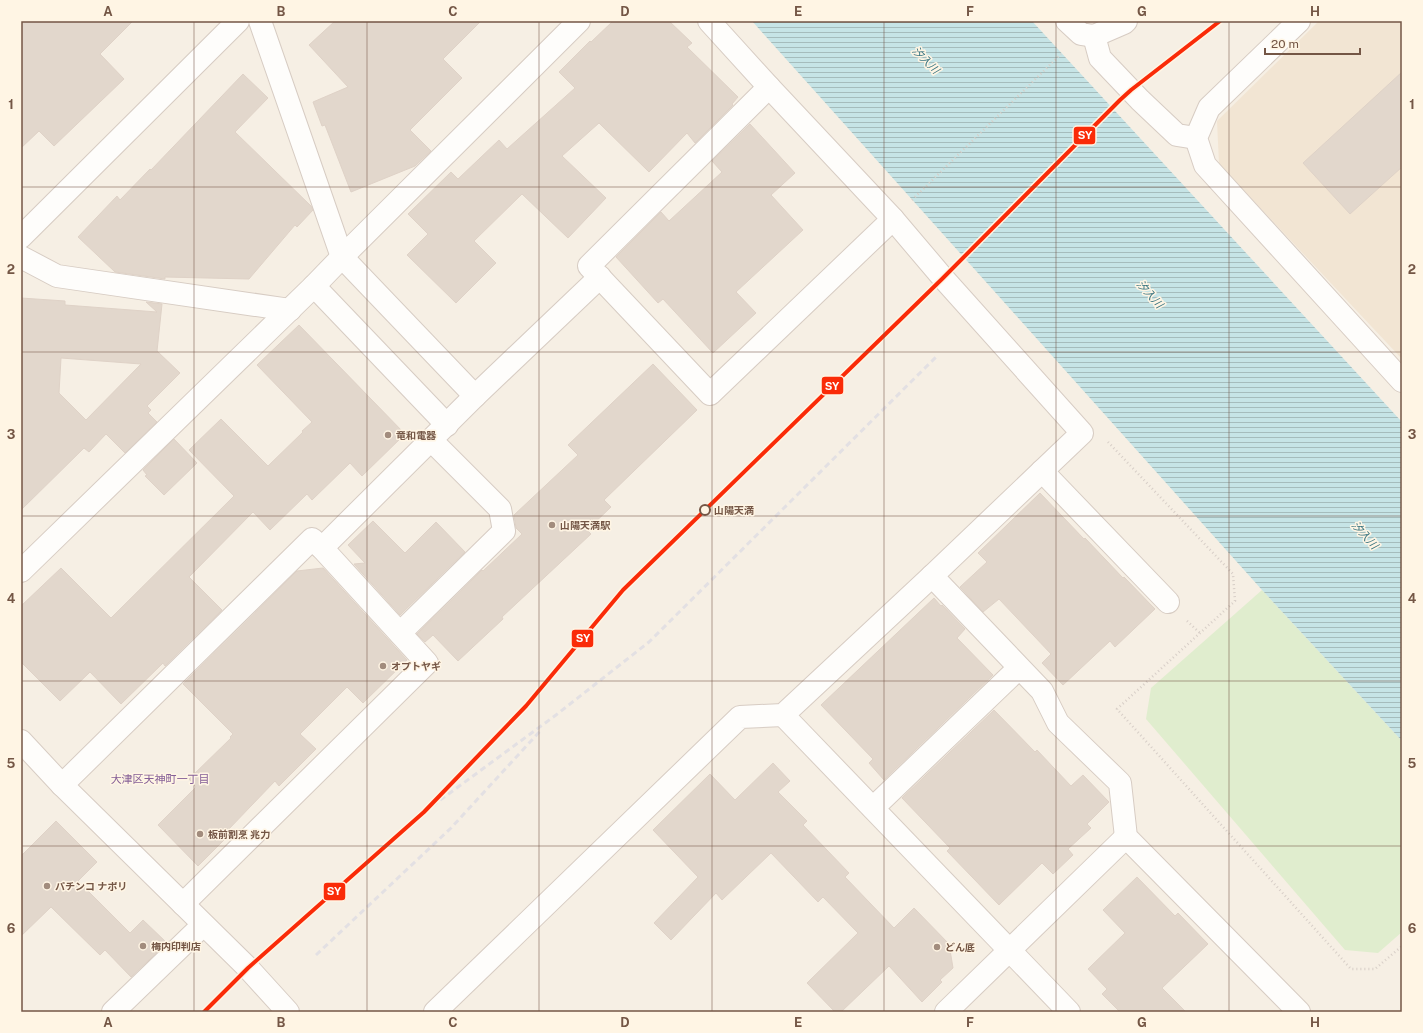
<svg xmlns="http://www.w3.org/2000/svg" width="1423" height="1033" font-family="'Public Sans','Noto Sans JP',sans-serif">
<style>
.residential{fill:#f2e5d3}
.pitch{fill:#e0edce}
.water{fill:url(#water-rules)}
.building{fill:#e2d7cc;stroke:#dfd2c7;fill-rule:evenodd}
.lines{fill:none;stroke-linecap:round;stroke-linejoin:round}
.minor-casing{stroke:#d7ccc3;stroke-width:24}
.path{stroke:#d7cec7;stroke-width:2.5;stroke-dasharray:1 3;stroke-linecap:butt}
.minor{stroke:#fefdfb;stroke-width:22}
.rail{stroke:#e3e0e3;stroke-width:3;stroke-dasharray:6 4;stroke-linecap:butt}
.rail-1-casing{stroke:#fff5e4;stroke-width:7}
.rail-1{stroke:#fa2b08;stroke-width:4}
.grid{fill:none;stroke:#745645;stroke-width:1;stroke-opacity:0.55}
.poi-dot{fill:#a28c7d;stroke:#fff5e4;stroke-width:1.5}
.stop-dot{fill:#fff5e4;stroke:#745645;stroke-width:2}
.labels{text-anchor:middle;stroke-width:3;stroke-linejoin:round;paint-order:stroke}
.poi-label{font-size:10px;font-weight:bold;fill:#745645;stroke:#fff5e4;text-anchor:start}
.stop-label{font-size:10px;font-weight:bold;fill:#745645;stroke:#fff5e4;text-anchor:start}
.water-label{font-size:11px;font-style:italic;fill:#3b7682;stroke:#fff5e4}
.neighbourhood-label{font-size:11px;fill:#856098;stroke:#fff5e4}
.line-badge{stroke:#fff5e4;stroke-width:1.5}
.badge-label{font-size:11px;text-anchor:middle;font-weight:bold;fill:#fff}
.neatline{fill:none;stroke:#745645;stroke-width:1.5}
.grid-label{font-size:13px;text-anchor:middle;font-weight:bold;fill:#745645}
</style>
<defs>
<pattern id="water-rules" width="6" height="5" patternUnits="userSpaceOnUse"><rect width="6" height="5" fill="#c6e4e6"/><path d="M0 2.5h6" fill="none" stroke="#a5bcbc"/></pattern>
</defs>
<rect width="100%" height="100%" fill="#f6efe4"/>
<!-- residential -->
<path class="residential" d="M1319 21H1402V359L1219 164 1217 121Z"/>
<!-- pitch -->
<path class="pitch" d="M1262 590 1402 741V932L1378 953 1345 950 1146 719 1151 688Z"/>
<!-- water -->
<path class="water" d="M752 21H1032L1402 422V741L1262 590Z"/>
<!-- building -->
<g class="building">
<path d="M21 21H133L100 54 124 79 54 146 39 131 21 148Z"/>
<path d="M335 21H481L443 59 462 78 410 130 431 151 415 166 351 192 325 125 322 126 313 102 348 87 309 45Z"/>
<path d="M613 21H669L692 43 687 47 738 97 732 104 733 105 695 143 687 133 649 172 599 123 562 156 606 198 568 238 522 194 474 241 496 263 456 303 407 255 428 234 408 214 451 172 458 179 499 140 507 149 575 88 559 72 590 41 591 42Z"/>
<path d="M1402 72V167L1350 214 1303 163Z"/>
<path d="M243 74 268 98 235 132 311 206 313 210 297 227 295 225 249 279 165 277V279L115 272 78 237 117 196 120 200 150 169 151 170Z"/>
<path d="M750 124 795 173 771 195 803 230 736 292 756 313 713 353 663 299 658 303 616 257 661 212 669 221 722 172 712 161Z"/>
<path d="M21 298 65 301V305L157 312 146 302 162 304 157 351 180 373 147 406 151 410 148 413 157 422 125 453 106 434 89 452 84 448 21 510ZM61 358 141 364 86 420 59 393Z"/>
<path d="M299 325 405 434 362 476 350 463 312 500 307 494 270 530 253 512 189 577 222 610 165 666 163 663 121 704 90 672 60 701 21 662V606L61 568 111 618 234 496 189 450 221 419 268 466 303 432 302 431 312 422 257 365Z"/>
<path d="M653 364 697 410 604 500 611 507 587 530 591 534 502 617 503 619 458 661 433 635 425 642 417 634 482 570 483 571 522 534 516 528 514 515 578 455 568 445Z"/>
<path d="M174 439 197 463 164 495 145 476 147 475 143 470Z"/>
<path d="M1040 493 1084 539 1085 538 1123 578 1124 577 1155 609 1115 647 1110 641 1063 685 1042 663 1051 654 999 599 983 612 960 587 987 562 978 553Z"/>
<path d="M373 521 405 553 436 522 465 552 400 615 354 564 365 563 348 545Z"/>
<path d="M323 568 407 660 363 703 347 687 300 734 316 749 279 786 275 781 228 830 231 833 198 866 158 825 196 787 189 779 231 738 230 737 233 734 183 684 297 571Z"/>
<path d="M934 598 941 606 942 605 965 629 957 638 993 675 884 780 869 763 873 759 821 705Z"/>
<path d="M994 710 1035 752 1037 750 1071 786 1083 775 1109 802 1087 824 1091 828 1068 849 1073 855 1053 874 1042 863 999 905 947 851 950 848 902 798Z"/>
<path d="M773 763 790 781 778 792 807 821 803 825 849 873 845 877 894 928 914 908 949 944 953 968 940 980 942 982 922 1002 889 966 841 1012H835L807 983 858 933 823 897 818 902 771 853 722 900 716 893 671 940 654 923 698 877 653 830 710 774 735 800Z"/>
<path d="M56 821 97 862 78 881 130 933 143 920 167 943 131 977 105 950 100 955 51 907 21 936V856Z"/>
<path d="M1137 877 1175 916 1178 913 1208 944 1162 988 1186 1012H1120L1102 994 1107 989 1088 969 1125 933 1103 910Z"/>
</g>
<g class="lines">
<defs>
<g id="minor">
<path d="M260 21 342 257 475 396"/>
<path d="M1067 21 1081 34 1094 36 1124 23 1126 21"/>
<path d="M1299 21 1209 108 1196 138 1205 165 1402 381"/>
<path d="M1094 36 1100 58 1140 100 1177 135 1196 138"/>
<path d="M769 87 589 266 710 394 893 219"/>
<path d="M21 237 238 21"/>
<path d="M21 257 57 276 290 310"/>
<path d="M314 286 447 425"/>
<path d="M1042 471 1168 602"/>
<path d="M322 548 475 396 600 277"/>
<path d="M21 571 314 286 342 257 579 21"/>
<path d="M932 576 1042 691 1058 723 1120 783 1126 837 1299 1012"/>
<path d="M400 633 504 531 500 509 431 440"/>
<path d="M783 715 1069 1012"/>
<path d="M21 741 62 785 248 968 288 1012"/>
<path d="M62 785 312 539 322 548 427 663 183 904"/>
<path d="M873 808 1019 668"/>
<path d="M113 1012 203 925"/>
<path d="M435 1012 740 717 783 715 932 576 1082 433 943 278 893 219 769 87 709 21"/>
<path d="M946 1012 1126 837"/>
</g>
</defs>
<!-- minor casing -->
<use href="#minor" class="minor-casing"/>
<!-- path -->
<g class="path">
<path d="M912 200 1061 54"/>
<path d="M1108 442 1233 574 1235 601 1117 709 1351 969H1375L1402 946"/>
<path d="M1187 621 1200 633"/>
</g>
<!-- minor -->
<use href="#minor" class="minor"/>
<!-- rail -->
<g class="rail">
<path d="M424 812 556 715 649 642 936 357"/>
<path d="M316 955 451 828 542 729"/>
</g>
<defs>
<path id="rail-1" d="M204 1012 248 968 424 812 526 706 623 590 943 278 1120 100 1131 90 1220 21"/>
</defs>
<!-- rail-1 casing -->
<use href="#rail-1" class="rail-1-casing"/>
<!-- rail-1 -->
<use href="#rail-1" class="rail-1"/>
</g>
<!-- grid -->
<path class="grid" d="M194 21V1012M367 21V1012M539 21V1012M712 21V1012M884 21V1012M1056 21V1012M1229 21V1012M21 187H1402M21 352H1402M21 516H1402M21 681H1402M21 846H1402"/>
<!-- markers -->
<g class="poi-dot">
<circle cx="388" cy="435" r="4"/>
<circle cx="552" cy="525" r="4"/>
<circle cx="383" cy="666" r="4"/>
<circle cx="200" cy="834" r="4"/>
<circle cx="47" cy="886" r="4"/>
<circle cx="143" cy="946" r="4"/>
<circle cx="937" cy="947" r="4"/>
</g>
<circle class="stop-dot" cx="705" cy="510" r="5"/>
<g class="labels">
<!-- poi labels -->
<g class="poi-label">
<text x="396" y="439">竜和電器</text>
<text x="560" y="529">山陽天満駅</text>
<text x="391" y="670">オプトヤギ</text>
<text x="208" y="838">板前割烹 兆力</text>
<text x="55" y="890">パチンコ ナポリ</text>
<text x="151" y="950">梅内印判店</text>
<text x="945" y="951">どん底</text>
</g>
<!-- stop labels -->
<g class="stop-label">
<text x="714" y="514">山陽天満</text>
</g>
<!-- water labels -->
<g class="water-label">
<text transform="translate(926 60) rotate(45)" y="4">汐入川</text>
<text transform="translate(1150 294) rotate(48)" y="4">汐入川</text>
<text transform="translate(1365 535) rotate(48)" y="4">汐入川</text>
</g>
<!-- neighbourhood labels -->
<g class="neighbourhood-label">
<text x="160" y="783">大津区天神町一丁目</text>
</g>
</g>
<g class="line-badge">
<rect x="1073" y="126" width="23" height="19" rx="4" fill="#fa2b08"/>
<rect x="821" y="376" width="23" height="19" rx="4" fill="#fa2b08"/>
<rect x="571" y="629" width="23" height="19" rx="4" fill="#fa2b08"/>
<rect x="323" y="882" width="23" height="19" rx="4" fill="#fa2b08"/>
</g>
<g class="badge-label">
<text x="1085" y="139">SY</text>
<text x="832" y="390">SY</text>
<text x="583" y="642">SY</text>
<text x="334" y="895">SY</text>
</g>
<!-- border -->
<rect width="1423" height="1033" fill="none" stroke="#fff5e4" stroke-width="44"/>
<!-- scale -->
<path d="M1265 48v6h95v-6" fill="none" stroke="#745645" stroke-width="2"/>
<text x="1271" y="48" font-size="12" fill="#745645" stroke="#fff5e4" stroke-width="3" paint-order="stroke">20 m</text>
<rect x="22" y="22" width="1379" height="989" class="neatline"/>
<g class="grid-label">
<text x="108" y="16">A</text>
<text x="281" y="16">B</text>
<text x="453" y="16">C</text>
<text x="625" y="16">D</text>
<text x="798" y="16">E</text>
<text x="970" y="16">F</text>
<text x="1142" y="16">G</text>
<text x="1315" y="16">H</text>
<text x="11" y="109">1</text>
<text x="1412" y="109">1</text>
<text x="11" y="274">2</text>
<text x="1412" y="274">2</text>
<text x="11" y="439">3</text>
<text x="1412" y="439">3</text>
<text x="11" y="603">4</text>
<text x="1412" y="603">4</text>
<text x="11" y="768">5</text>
<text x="1412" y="768">5</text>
<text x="11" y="933">6</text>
<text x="1412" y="933">6</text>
<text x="108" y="1027">A</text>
<text x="281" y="1027">B</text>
<text x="453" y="1027">C</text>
<text x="625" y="1027">D</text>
<text x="798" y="1027">E</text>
<text x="970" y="1027">F</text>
<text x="1142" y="1027">G</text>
<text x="1315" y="1027">H</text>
</g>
</svg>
